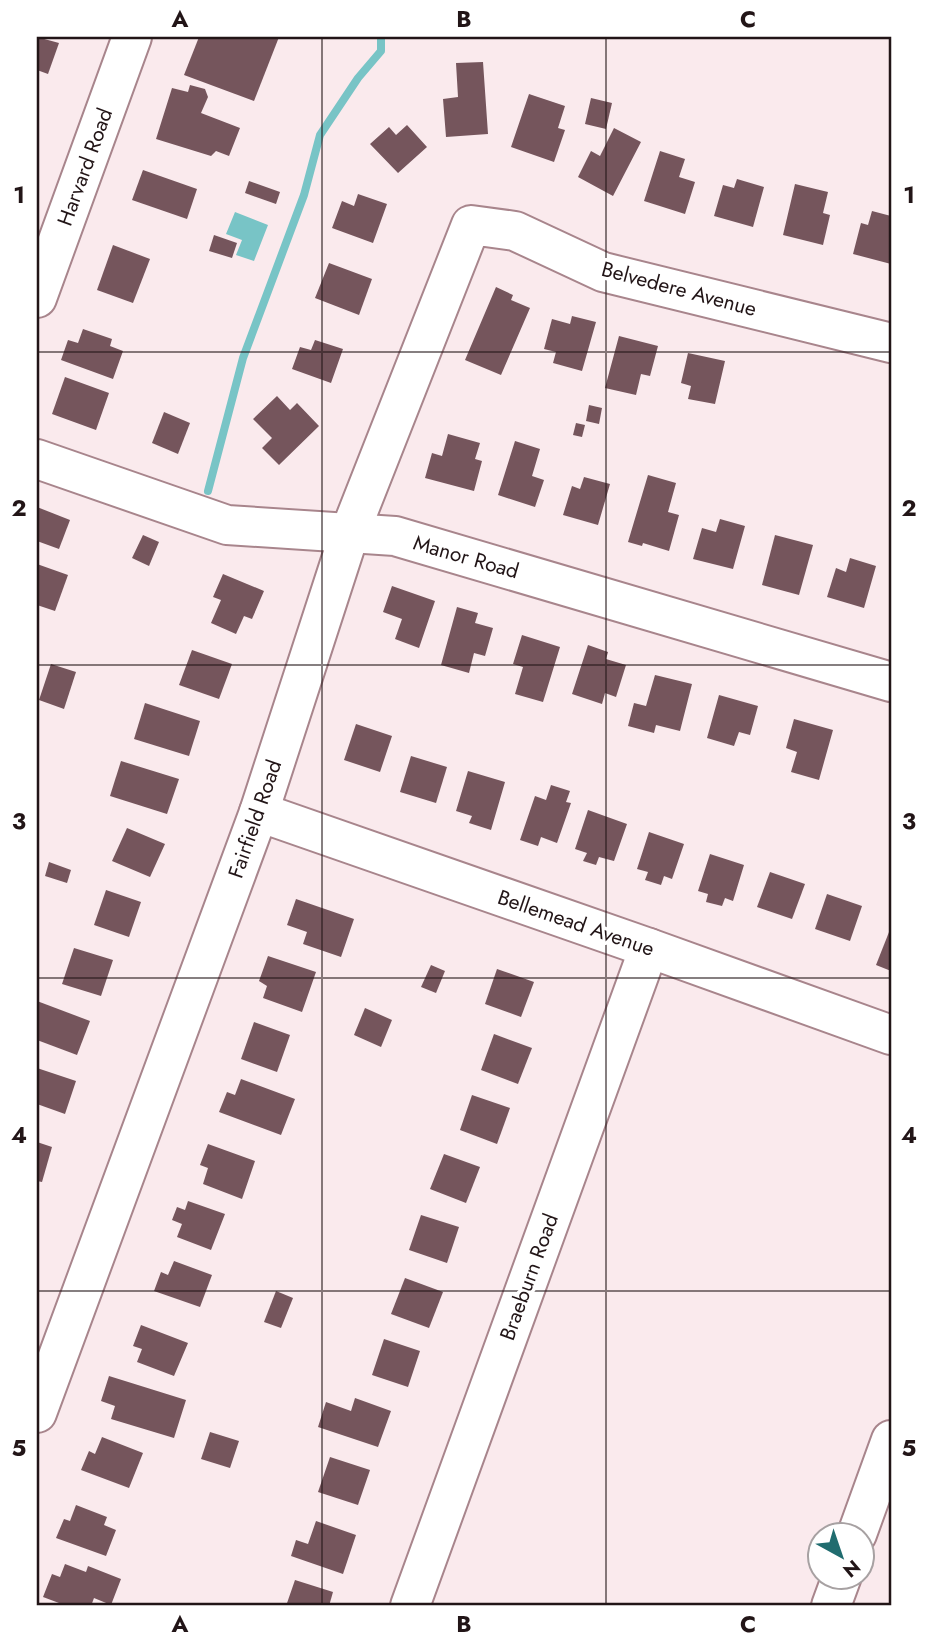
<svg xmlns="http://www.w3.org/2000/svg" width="928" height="1643" font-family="Jost,sans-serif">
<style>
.water{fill:#78c4c6}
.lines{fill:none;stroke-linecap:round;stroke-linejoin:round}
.stream{stroke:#78c4c6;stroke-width:8}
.building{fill:#75555c}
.minor-casing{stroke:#a8858c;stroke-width:42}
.minor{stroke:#fff;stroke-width:38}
.grid{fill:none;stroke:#221517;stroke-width:2;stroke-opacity:0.55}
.labels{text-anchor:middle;stroke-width:7;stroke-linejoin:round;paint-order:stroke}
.street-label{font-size:21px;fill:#221517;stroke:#fff}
.neatline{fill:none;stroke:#221517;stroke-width:2.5}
.grid-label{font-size:23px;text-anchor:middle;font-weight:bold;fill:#221517}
</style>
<rect width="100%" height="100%" fill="#faeaed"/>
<!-- water -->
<path class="water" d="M235 212 268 225 254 261 236 255 242 240 226 234Z"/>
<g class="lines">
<!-- stream -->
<path class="stream" d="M208 491 243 358 304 195 320 135 358 78 381 51V37"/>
</g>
<!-- building -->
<g class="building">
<path d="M37 37 59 43 48 74 37 70Z"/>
<path d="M199 37H279L254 101 184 75Z"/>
<path d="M483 62 488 134 446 137 443 99 458 97 456 63Z"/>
<path d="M190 85 205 89 208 97 201 113 240 128 229 156 216 151 211 156 156 139 172 88 188 92Z"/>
<path d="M529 94 565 106 558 128 565 130 554 162 511 147Z"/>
<path d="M591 98 612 103 606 129 585 124Z"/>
<path d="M407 125 427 147 398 173 370 144 389 127 396 135Z"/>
<path d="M614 128 641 142 613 196 578 177 591 151 600 156Z"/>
<path d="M660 151 685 159 679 177 695 182 685 214 644 201Z"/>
<path d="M143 170 197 189 187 219 132 200Z"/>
<path d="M737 179 764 187 753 227 714 216 723 185 734 188Z"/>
<path d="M249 181 280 192 276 204 245 193Z"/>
<path d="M795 184 828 192 823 213 830 215 823 245 783 235Z"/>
<path d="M358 194 387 204 373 243 332 228 342 201 354 206Z"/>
<path d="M872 211 891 216V264L853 254 861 223 868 225Z"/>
<path d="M214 235 237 243 232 258 209 251Z"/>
<path d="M113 245 150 259 133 303 97 290Z"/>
<path d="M329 263 372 279 359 315 315 298Z"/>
<path d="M496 287 513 295 511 300 530 308 501 375 465 360Z"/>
<path d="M572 316 596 322 582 371 553 363 556 352 544 349 552 319 570 324Z"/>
<path d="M83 329 112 339 110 346 123 351 113 379 61 360 68 340 78 343Z"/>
<path d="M619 336 658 346 650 376 641 374 636 395 605 388Z"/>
<path d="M315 340 343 349 331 383 292 369 300 347 311 350Z"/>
<path d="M688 353 725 361 715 404 688 399 691 386 681 383Z"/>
<path d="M65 377 109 393 96 430 52 414Z"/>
<path d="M277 396 290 410 297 403 319 426 279 465 262 448 272 438 253 419Z"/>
<path d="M589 405 602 408 599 424 586 421Z"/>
<path d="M164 412 190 423 178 454 152 443Z"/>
<path d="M576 423 585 425 582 437 573 435Z"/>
<path d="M448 434 480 443 475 459 482 461 474 491 425 478 432 453 442 456Z"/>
<path d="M515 441 540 449 532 476 544 480 535 507 498 495Z"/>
<path d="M648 475 676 483 668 512 679 515 669 551 643 543 642 546 628 542Z"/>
<path d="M584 477 610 484 598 525 563 515 572 486 580 489Z"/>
<path d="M37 507 70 520 59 549 37 541Z"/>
<path d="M720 519 745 526 733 569 693 559 702 528 716 532Z"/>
<path d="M143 535 159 542 149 566 132 558Z"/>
<path d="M775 535 813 545 799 595 762 585Z"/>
<path d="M850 558 876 566 864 608 827 597 836 568 846 572Z"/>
<path d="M37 564 68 575 55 611 37 605Z"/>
<path d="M223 574 264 591 252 619 244 616 236 634 211 623 221 600 213 597Z"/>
<path d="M392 586 435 601 419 648 395 639 402 619 383 612Z"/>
<path d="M457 607 478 613 475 623 493 628 485 656 474 653 469 673 441 665Z"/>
<path d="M522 635 560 647 543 702 515 694 523 667 513 664Z"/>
<path d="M588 645 608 652 606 659 626 665 616 697 605 693 602 704 572 694Z"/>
<path d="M192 650 232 664 219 699 179 685Z"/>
<path d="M51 664 76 672 64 709 39 700Z"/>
<path d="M655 675 692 684 680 731 656 725 654 733 628 726 634 703 646 706Z"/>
<path d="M719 695 758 706 750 735 739 732 734 746 707 738Z"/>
<path d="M145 703 200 721 189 756 134 739Z"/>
<path d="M794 719 833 730 819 780 791 772 797 752 786 748Z"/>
<path d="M356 724 392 736 380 772 344 760Z"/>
<path d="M411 756 447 767 436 803 400 792Z"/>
<path d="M121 761 179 779 167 814 110 796Z"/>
<path d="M468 771 505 782 491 830 469 823 472 816 456 811Z"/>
<path d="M551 785 570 791 566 802 571 803 557 843 541 837 538 846 520 840 535 796 546 800Z"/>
<path d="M588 810 627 824 614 861 599 857 596 865 583 861 587 853 575 849Z"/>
<path d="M127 828 165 844 150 877 112 861Z"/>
<path d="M649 832 684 844 672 879 664 876 661 885 645 880 648 872 637 869Z"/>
<path d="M710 854 744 865 733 901 725 898 722 906 706 902 708 894 698 891Z"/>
<path d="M49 862 71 870 67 883 45 876Z"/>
<path d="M770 872 805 884 792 919 757 907Z"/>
<path d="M106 890 141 902 129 937 94 925Z"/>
<path d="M827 894 862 906 850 941 815 929Z"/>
<path d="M296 899 354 919 341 957 303 944 307 932 287 925Z"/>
<path d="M891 927V971L876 965Z"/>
<path d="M74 948 113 960 101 996 62 984Z"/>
<path d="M268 956 316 972 302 1012 263 998 267 986 259 981Z"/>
<path d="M431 965 445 971 436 993 421 987Z"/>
<path d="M497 969 534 982 521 1017 485 1004Z"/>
<path d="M37 1001 90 1021 77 1055 37 1040Z"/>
<path d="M365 1008 392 1020 381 1047 354 1035Z"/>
<path d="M254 1022 290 1035 277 1072 241 1059Z"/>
<path d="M494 1034 532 1048 518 1084 481 1070Z"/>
<path d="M37 1068 76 1081 65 1114 37 1104Z"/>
<path d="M241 1079 295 1099 281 1135 219 1112 227 1092 235 1095Z"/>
<path d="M472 1095 510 1108 497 1144 460 1130Z"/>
<path d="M37 1142 52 1147 42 1182 37 1181Z"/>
<path d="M208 1144 255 1161 242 1199 203 1184 208 1168 200 1165Z"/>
<path d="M444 1154 480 1167 466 1203 430 1189Z"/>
<path d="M188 1201 225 1214 211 1250 177 1237 182 1224 172 1220 177 1207 185 1210Z"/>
<path d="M421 1215 459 1227 447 1263 409 1250Z"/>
<path d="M174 1261 212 1275 200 1307 154 1291 161 1272 168 1275Z"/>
<path d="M405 1278 443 1292 429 1328 391 1314Z"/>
<path d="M276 1291 293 1298 281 1328 264 1322Z"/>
<path d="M141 1325 188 1343 174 1376 137 1362 142 1349 133 1346Z"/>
<path d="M384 1339 420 1351 408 1387 372 1375Z"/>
<path d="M109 1376 186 1400 174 1438 111 1419 115 1406 101 1401Z"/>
<path d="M355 1398 391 1411 378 1447 318 1427 326 1402 351 1411Z"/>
<path d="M210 1432 239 1441 230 1468 201 1459Z"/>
<path d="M102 1437 143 1453 129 1488 81 1470 89 1451 95 1454Z"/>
<path d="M330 1457 370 1470 358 1505 318 1492Z"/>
<path d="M76 1505 107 1517 104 1525 116 1530 106 1556 56 1538 64 1519 70 1521Z"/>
<path d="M316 1521 356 1535 343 1574 291 1556 296 1540 308 1544Z"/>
<path d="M65 1564 86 1572 88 1566 121 1579 111 1605 94 1598 91 1606H67L43 1597 52 1574 60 1577Z"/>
<path d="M295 1580 333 1592 329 1606H286Z"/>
</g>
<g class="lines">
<defs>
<g id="minor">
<path d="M37 298 132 37"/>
<path d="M37 459 227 525 395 536 891 682"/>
<path d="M259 812 649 948 891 1035"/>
<path d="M37 1413 259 812 350 532 471 225 515 231 603 272 891 343"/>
<path d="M857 1534 891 1440"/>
<path d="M410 1606 649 948"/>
<path d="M831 1606 842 1576"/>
</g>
</defs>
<!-- minor casing -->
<use href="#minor" class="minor-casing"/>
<!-- minor -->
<use href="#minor" class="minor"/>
</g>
<!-- grid -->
<path class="grid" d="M322 37V1606M606 37V1606M37 352H891M37 665H891M37 978H891M37 1291H891"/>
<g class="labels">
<!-- street labels -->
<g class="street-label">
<text transform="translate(85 167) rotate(-70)" y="7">Harvard Road</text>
<text transform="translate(679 289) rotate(15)" y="7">Belvedere Avenue</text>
<text transform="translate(466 557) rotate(16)" y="7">Manor Road</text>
<text transform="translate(255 819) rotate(-71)" y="7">Fairfield Road</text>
<text transform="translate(576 923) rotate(19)" y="7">Bellemead Avenue</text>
<text transform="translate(529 1277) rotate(-70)" y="7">Braeburn Road</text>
</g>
</g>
<!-- border -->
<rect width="928" height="1643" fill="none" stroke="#ffffff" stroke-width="77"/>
<!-- north arrow -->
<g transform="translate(841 1556) rotate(140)"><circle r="33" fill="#ffffff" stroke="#a7a1a2" stroke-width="2"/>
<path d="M0-5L12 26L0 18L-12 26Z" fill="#206c6f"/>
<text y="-10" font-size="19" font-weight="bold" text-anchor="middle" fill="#221517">N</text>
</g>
<rect x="38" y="38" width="852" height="1566" class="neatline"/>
<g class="grid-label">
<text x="180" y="27">A</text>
<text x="464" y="27">B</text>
<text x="748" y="27">C</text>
<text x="19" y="203">1</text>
<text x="909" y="203">1</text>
<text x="19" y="516">2</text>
<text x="909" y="516">2</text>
<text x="19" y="829">3</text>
<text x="909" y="829">3</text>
<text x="19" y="1143">4</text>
<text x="909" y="1143">4</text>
<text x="19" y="1456">5</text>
<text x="909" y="1456">5</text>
<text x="180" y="1632">A</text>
<text x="464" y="1632">B</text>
<text x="748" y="1632">C</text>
</g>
</svg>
